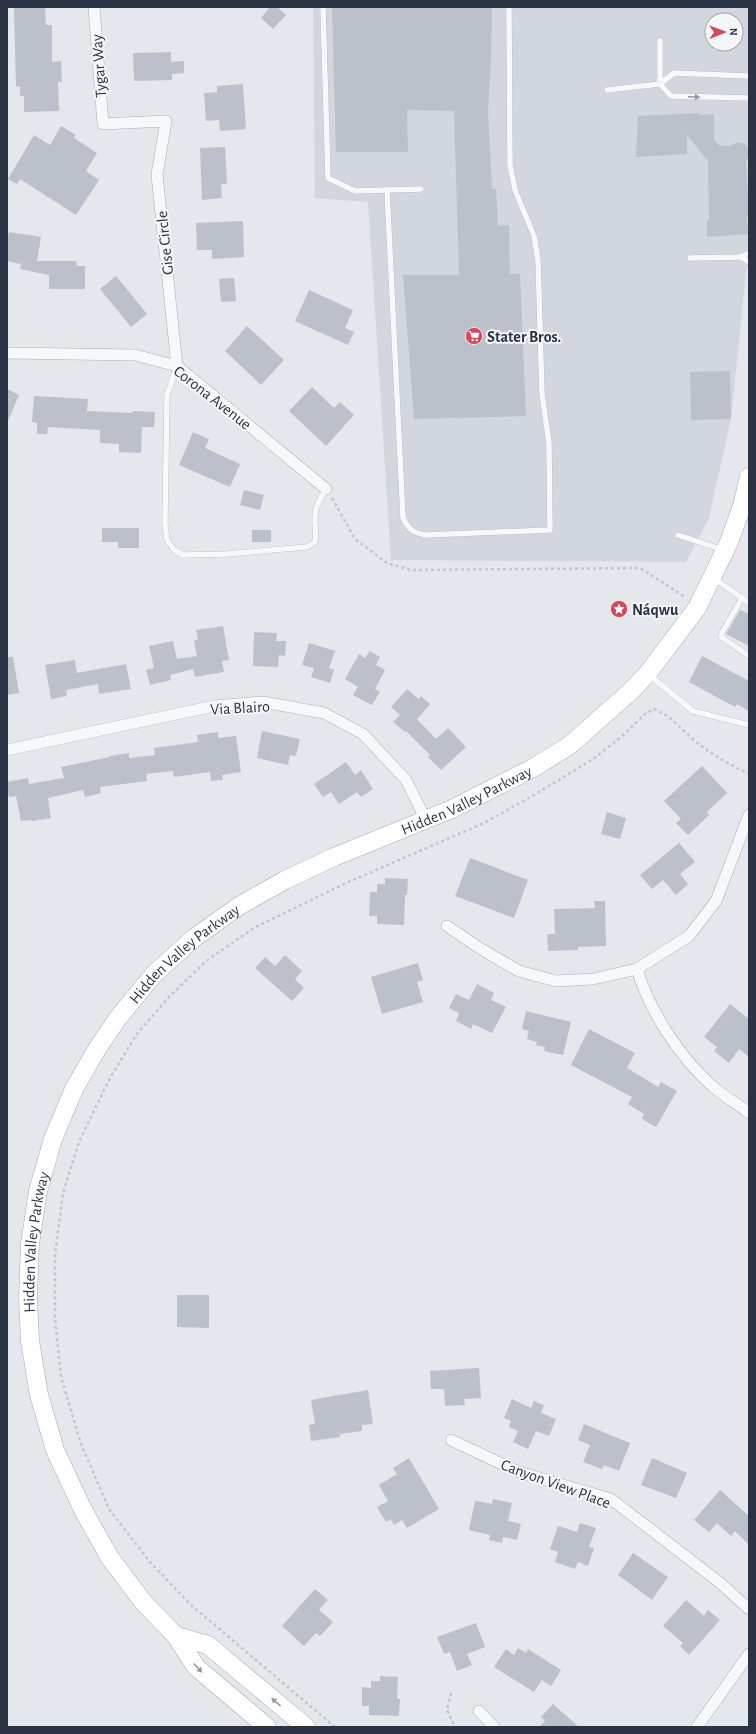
<svg xmlns="http://www.w3.org/2000/svg" width="756" height="1734" font-family="'Alegreya Sans',sans-serif">
<style>
.built{fill:#d2d6de;fill-rule:evenodd}
.building{fill:#bbc0ca}
.lines{fill:none;stroke-linecap:round;stroke-linejoin:round}
.lane-casing{stroke:#a9aeb7;stroke-width:6}
.street-casing{stroke:#a9aeb7;stroke-width:12}
.primary-casing{stroke:#a3abb8;stroke-width:19}
.path{stroke:#c2c5cb;stroke-width:2.5;stroke-dasharray:3 3;stroke-linecap:butt}
.lane{stroke:#f7f8fa;stroke-width:5.5}
.street{stroke:#f7f8fa;stroke-width:11}
.primary{stroke:#fff;stroke-width:18}
.oneway{fill:#9196a0}
.oneway2{fill:#959aa2}
.labels{text-anchor:middle;stroke-width:4;stroke-linejoin:round;paint-order:stroke}
.street-label{font-size:16px;fill:#2b3445;stroke:#f4f6f9}
.poi-label{font-size:16px;font-weight:bold;fill:#2b3445;stroke:#f4f6f9;text-anchor:start}
</style>
<rect width="100%" height="100%" fill="#e4e7ec"/>
<!-- built -->
<path class="built" d="M313 7H749V258L746 273 731 419 709 518 686 562 391 560 368 202 315 198ZM712 20H736V44H712Z"/>
<!-- building -->
<g class="building">
<path d="M14 7H45L46 25H52V62L61 61 62 82H58L59 111 24 112V96H20V86L16 87Z"/>
<path d="M270 7H277L286 15 273 29 261 18Z"/>
<path d="M332 7H492L491 59 488 111 492 189H496L498 226 509 225 510 274H520L526 416 414 419 403 275H459L454 111 407 110 408 152H336Z"/>
<path d="M171 52V62L184 61V73L172 74V80L134 81 133 53Z"/>
<path d="M243 84 246 129 220 131 219 120 206 121 204 93 217 92V86Z"/>
<path d="M699 113V115L714 114V140L720 146H729L738 142 746 145 749 151 746 162 749 216H747L748 234 707 237V220H709L708 161 687 135V154L636 157 638 116Z"/>
<path d="M61 126 76 135 74 138 97 153 86 171 99 180 76 215 20 179 17 184 8 179 34 135 50 145Z"/>
<path d="M225 147 227 184H221L222 198 202 200 200 148Z"/>
<path d="M243 221 244 257 212 259V250H197L196 223Z"/>
<path d="M9 232 41 237 37 261H76L77 266H85V289H49V275L20 269 21 264 7 261V244Z"/>
<path d="M116 276 147 314 131 327 100 289Z"/>
<path d="M234 278 236 301 221 302 219 279Z"/>
<path d="M309 290 353 310 345 328 354 332 348 345 295 321Z"/>
<path d="M247 326 284 360 261 385 225 351Z"/>
<path d="M730 371 731 419 691 420 690 372Z"/>
<path d="M312 387 334 408 340 402 354 415 326 446 289 411Z"/>
<path d="M7 389 19 395 7 423Z"/>
<path d="M34 396 88 399 87 411 133 413V411L155 412 154 427H142L141 453 119 452V444L100 443V430L48 427 47 434H37V423L32 422Z"/>
<path d="M193 432 209 439 205 448 240 464 230 487 179 465Z"/>
<path d="M244 490 264 495 260 510 240 505Z"/>
<path d="M102 528H139V548H118V542H102Z"/>
<rect x="252" y="530" width="19" height="12"/>
<path d="M740 610 749 614V646L726 634Z"/>
<path d="M223 626 229 660 222 661 224 672 195 677 193 669 170 675 171 680 150 685 146 670 154 668 149 646 173 641 177 659 197 656 194 640H198L196 630Z"/>
<path d="M254 632 277 633 276 641H286L285 656 279 655 278 667 253 666Z"/>
<path d="M309 643 335 651 329 668 334 670 330 683 311 677 314 668 302 665Z"/>
<path d="M370 651 380 657 376 665 385 670 375 689 380 692 372 705 353 695 358 687 345 679 359 654 365 658Z"/>
<path d="M702 656 749 681V711L737 704 735 707 689 682Z"/>
<path d="M7 657H13L19 693 7 695Z"/>
<path d="M75 660 77 673 126 664 131 689 99 694 98 684 66 690 67 696 51 699 45 665Z"/>
<path d="M407 689 418 699 421 696 430 704 417 719 436 739 448 728 466 747 441 770 428 757 430 755 406 731 405 732 393 722 400 715 391 707Z"/>
<path d="M262 731 300 739 296 756 290 755 288 765 257 758Z"/>
<path d="M218 732V738L236 736 241 772 222 775 223 780 211 781 210 772 174 777 173 771 146 774 147 781 100 787 101 793 85 797 83 790 48 798 51 818 32 821V820L21 821 16 796 9 797 7 782 28 778 29 784 64 778 61 767 110 757V756L129 753V758L155 755 154 748 198 742 197 735Z"/>
<path d="M346 762 355 775 361 770 373 789 361 797 357 792 339 804 331 792 323 797 314 784Z"/>
<path d="M702 766 727 793 707 812 709 815 688 835 676 823 681 819 664 801Z"/>
<path d="M607 812 626 818 620 839 601 834Z"/>
<path d="M679 843 695 862 680 874 688 884 676 895 663 880 652 889 640 875Z"/>
<path d="M470 858 528 880 514 918 455 896Z"/>
<path d="M385 878 408 879 407 895H405L404 925 377 924V916H369L370 892H377V884H385Z"/>
<path d="M594 901H605L606 946 578 947V950L548 951 547 934H555L554 909 595 908Z"/>
<path d="M285 955 302 971 295 979 304 988 292 1001 255 968 265 957 275 966Z"/>
<path d="M418 963 423 980 417 982 423 1002 382 1014 371 977Z"/>
<path d="M477 984 494 993 491 1000 506 1007 492 1033 473 1024 471 1029 456 1021 459 1013 449 1008 456 994 469 1000Z"/>
<path d="M730 1004 749 1019V1057L739 1049 729 1063 714 1051 717 1047 704 1037Z"/>
<path d="M526 1011 571 1022 563 1055 544 1051 545 1047 536 1045 537 1042 527 1039 529 1031 522 1029Z"/>
<path d="M589 1029 635 1053 627 1068 658 1087 661 1082 677 1091 656 1127 642 1119 644 1114 628 1104 632 1097 571 1065Z"/>
<path d="M177 1295H209V1328L177 1327Z"/>
<path d="M479 1368 481 1398 464 1399 465 1405 445 1406 444 1389H431L430 1371Z"/>
<path d="M368 1390 373 1424 362 1425V1431L340 1434V1437L311 1441 309 1425 315 1424 311 1400Z"/>
<path d="M512 1399 531 1408 534 1401 544 1405 541 1413 556 1419 549 1436 536 1431 528 1449 513 1442 518 1431 509 1427 511 1421 504 1418Z"/>
<path d="M584 1424 630 1443 619 1471 604 1465 602 1469 583 1462 590 1445 578 1440Z"/>
<path d="M409 1458 439 1509 407 1528 402 1520 394 1525 391 1519 386 1522 377 1507 388 1501 379 1485 397 1474 393 1468Z"/>
<path d="M652 1458 687 1473 676 1498 641 1485Z"/>
<path d="M720 1490 749 1516V1545L735 1531 731 1536 717 1523 709 1532 694 1520Z"/>
<path d="M493 1499 512 1503 508 1521 521 1524 517 1540 503 1537 502 1543 489 1540 490 1535 469 1530 475 1501 492 1504Z"/>
<path d="M580 1523 596 1528 589 1547 594 1548 588 1566 578 1562 575 1569 555 1562 558 1552 550 1549 558 1526 577 1532Z"/>
<path d="M633 1553 668 1577 652 1600 618 1575Z"/>
<path d="M315 1589 328 1600 319 1610 333 1622 320 1636 316 1633 304 1646 282 1626Z"/>
<path d="M686 1600 704 1616 708 1610 720 1620 689 1655 680 1646 683 1643 663 1626Z"/>
<path d="M476 1623 485 1647 467 1654 472 1665 457 1671 450 1652 444 1654 437 1637Z"/>
<path d="M518 1648 526 1653 528 1649 561 1670 551 1686 542 1680 534 1692 494 1667 506 1649 514 1655Z"/>
<path d="M380 1676 398 1677 397 1699H400L399 1716 369 1715V1706H362V1687L371 1688V1681H380Z"/>
<path d="M553 1704 579 1727H539L545 1721 541 1717Z"/>
</g>
<g class="lines">
<defs>
<g id="lane">
<path d="M323 7 328 178 355 191 421 189"/>
<path d="M660 41V84L671 96 749 98"/>
<path d="M607 90 660 84 674 73 749 76"/>
<path d="M387 190 403 518C409 530 412 532 425 535L550 530 549 443 542 394 538 260 534 236 515 190 510 165 509 7"/>
<path d="M741 257 749 262"/>
<path d="M690 258 741 257 749 253"/>
<path d="M177 366 167 395 165 524 167 540 174 550 183 555 226 554 307 547 315 542C317 531 313 520 316 509 317 503 323 495 326 489"/>
<path d="M678 535 723 550"/>
<path d="M715 579 749 603"/>
<path d="M742 598 722 633 721 637 749 656"/>
<path d="M649 675 693 711 749 725"/>
</g>
<g id="street">
<path d="M94 7 103 124 166 121 157 175 177 366"/>
<path d="M7 353 135 355 177 366 326 489"/>
<path d="M7 750 214 706 263 702 324 713 363 734 406 780 426 820"/>
<path d="M447 926 481 949 519 971 556 981 593 979 637 969 689 936 716 901 749 815"/>
<path d="M637 969C650 1012 679 1056 712 1086 724 1096 737 1104 749 1113"/>
<path d="M451 1440 519 1472 611 1499 719 1582 749 1609"/>
<path d="M479 1711 494 1727"/>
<path d="M697 1727 749 1654"/>
</g>
<g id="primary">
<path d="M176 1636 208 1645 306 1727"/>
<path id="s1" d="M267 1727 196 1667 176 1636 144 1603 110 1558 83 1510 55 1450 39 1395 30 1341 28 1298 30 1244 38 1191 53 1139 74 1089 97 1049 118 1018 154 974 194 938 239 906 285 880 334 857 452 809 533 768 570 745 631 691 648 673 697 608 729 542 742 506 749 477"/>
</g>
</defs>
<!-- lane casing -->
<use href="#lane" class="lane-casing"/>
<!-- street casing -->
<use href="#street" class="street-casing"/>
<!-- primary casing -->
<use href="#primary" class="primary-casing"/>
<!-- path -->
<g class="path">
<path d="M332 498 355 539 387 563 411 570 640 568 685 597"/>
<path d="M451 1693 447 1710 455 1727"/>
<path d="M335 1727 191 1605 149 1561 109 1509 81 1444 61 1377 55 1319V1255L63 1193 79 1142 109 1080 136 1035 169 997 206 961 254 928 344 884 484 823 536 794 593 759 620 738 645 714 654 709C670 715 680 728 693 739 710 754 729 764 749 774"/>
</g>
<!-- lane -->
<use href="#lane" class="lane"/>
<!-- street -->
<use href="#street" class="street"/>
<!-- primary -->
<use href="#primary" class="primary"/>
</g>
<!-- one-way arrows -->
<defs><path id="oneway-solid" d="M-6-.8H1V-3.2L6.5 0L1 3.2V.8H-6Z"/></defs>
<use class="oneway" href="#oneway-solid" transform="translate(694 97) rotate(2)"/>
<g class="oneway2">
<use href="#oneway-solid" transform="translate(198 1668) rotate(47)"/>
<use href="#oneway-solid" transform="translate(276 1702) rotate(-140)"/>
</g>
<!-- icons -->
<defs>
<symbol id="supermarket-disc" viewBox="-11 -11 22 22"><circle r="9.5" fill="#d1495b" stroke="#f4f6f9"/><path d="M-6-5.5h2.5l.6 2H6L4.5 2H-2.5L-4.4-4H-6ZM-1.5 3.2a1.3 1.3 0 1 0 .1 0ZM3 3.2a1.3 1.3 0 1 0 .1 0Z" fill="#fff"/></symbol>
<symbol id="sight-disc" viewBox="-11 -11 22 22"><circle r="9.5" fill="#d1495b" stroke="#f4f6f9"/><path d="M0-6L1.8-2.2L6-1.7L2.9 1.2L3.7 5.4L0 3.3L-3.7 5.4L-2.9 1.2L-6-1.7L-1.8-2.2Z" fill="#fff"/></symbol>
</defs>
<g fill-rule="evenodd">
<use href="#supermarket-disc" x="464" y="326" width="20" height="20"/>
<use href="#sight-disc" x="609" y="599" width="20" height="20"/>
</g>
<g class="labels">
<!-- street labels -->
<g class="street-label">
<text transform="translate(98 66) rotate(-94)" y="6">Tygar Way</text>
<text transform="translate(164 243) rotate(-96)" y="6">Gise Circle</text>
<text transform="translate(213 397) rotate(38)" y="6">Corona Avenue</text>
<text transform="translate(240 707) rotate(-3)" y="6">Via Blairo</text>
<text dy="6" stroke="none"><textPath href="#s1" startOffset="1225">Hidden Valley Parkway</textPath></text>
<text dy="6" stroke="none"><textPath href="#s1" startOffset="901">Hidden Valley Parkway</textPath></text>
<text dy="6" stroke="none"><textPath href="#s1" startOffset="565">Hidden Valley Parkway</textPath></text>
<text transform="translate(556 1483) rotate(20)" y="6">Canyon View Place</text>
</g>
<!-- poi labels -->
<g class="poi-label">
<text x="487" y="342">Stater Bros.</text>
<text x="632" y="615">Náqwu</text>
</g>
</g>
<!-- border -->
<rect width="756" height="1734" fill="none" stroke="#2b3445" stroke-width="16"/>
<!-- north arrow -->
<g transform="translate(724 32) rotate(89)"><circle r="19" fill="#f4f6f9" stroke="#a4a8b1"/>
<path d="M0-3L7 15L0 10L-7 15Z" fill="#d1495b"/>
<text y="-6" font-size="11" font-weight="bold" text-anchor="middle" fill="#2b3445">N</text>
</g>
</svg>
